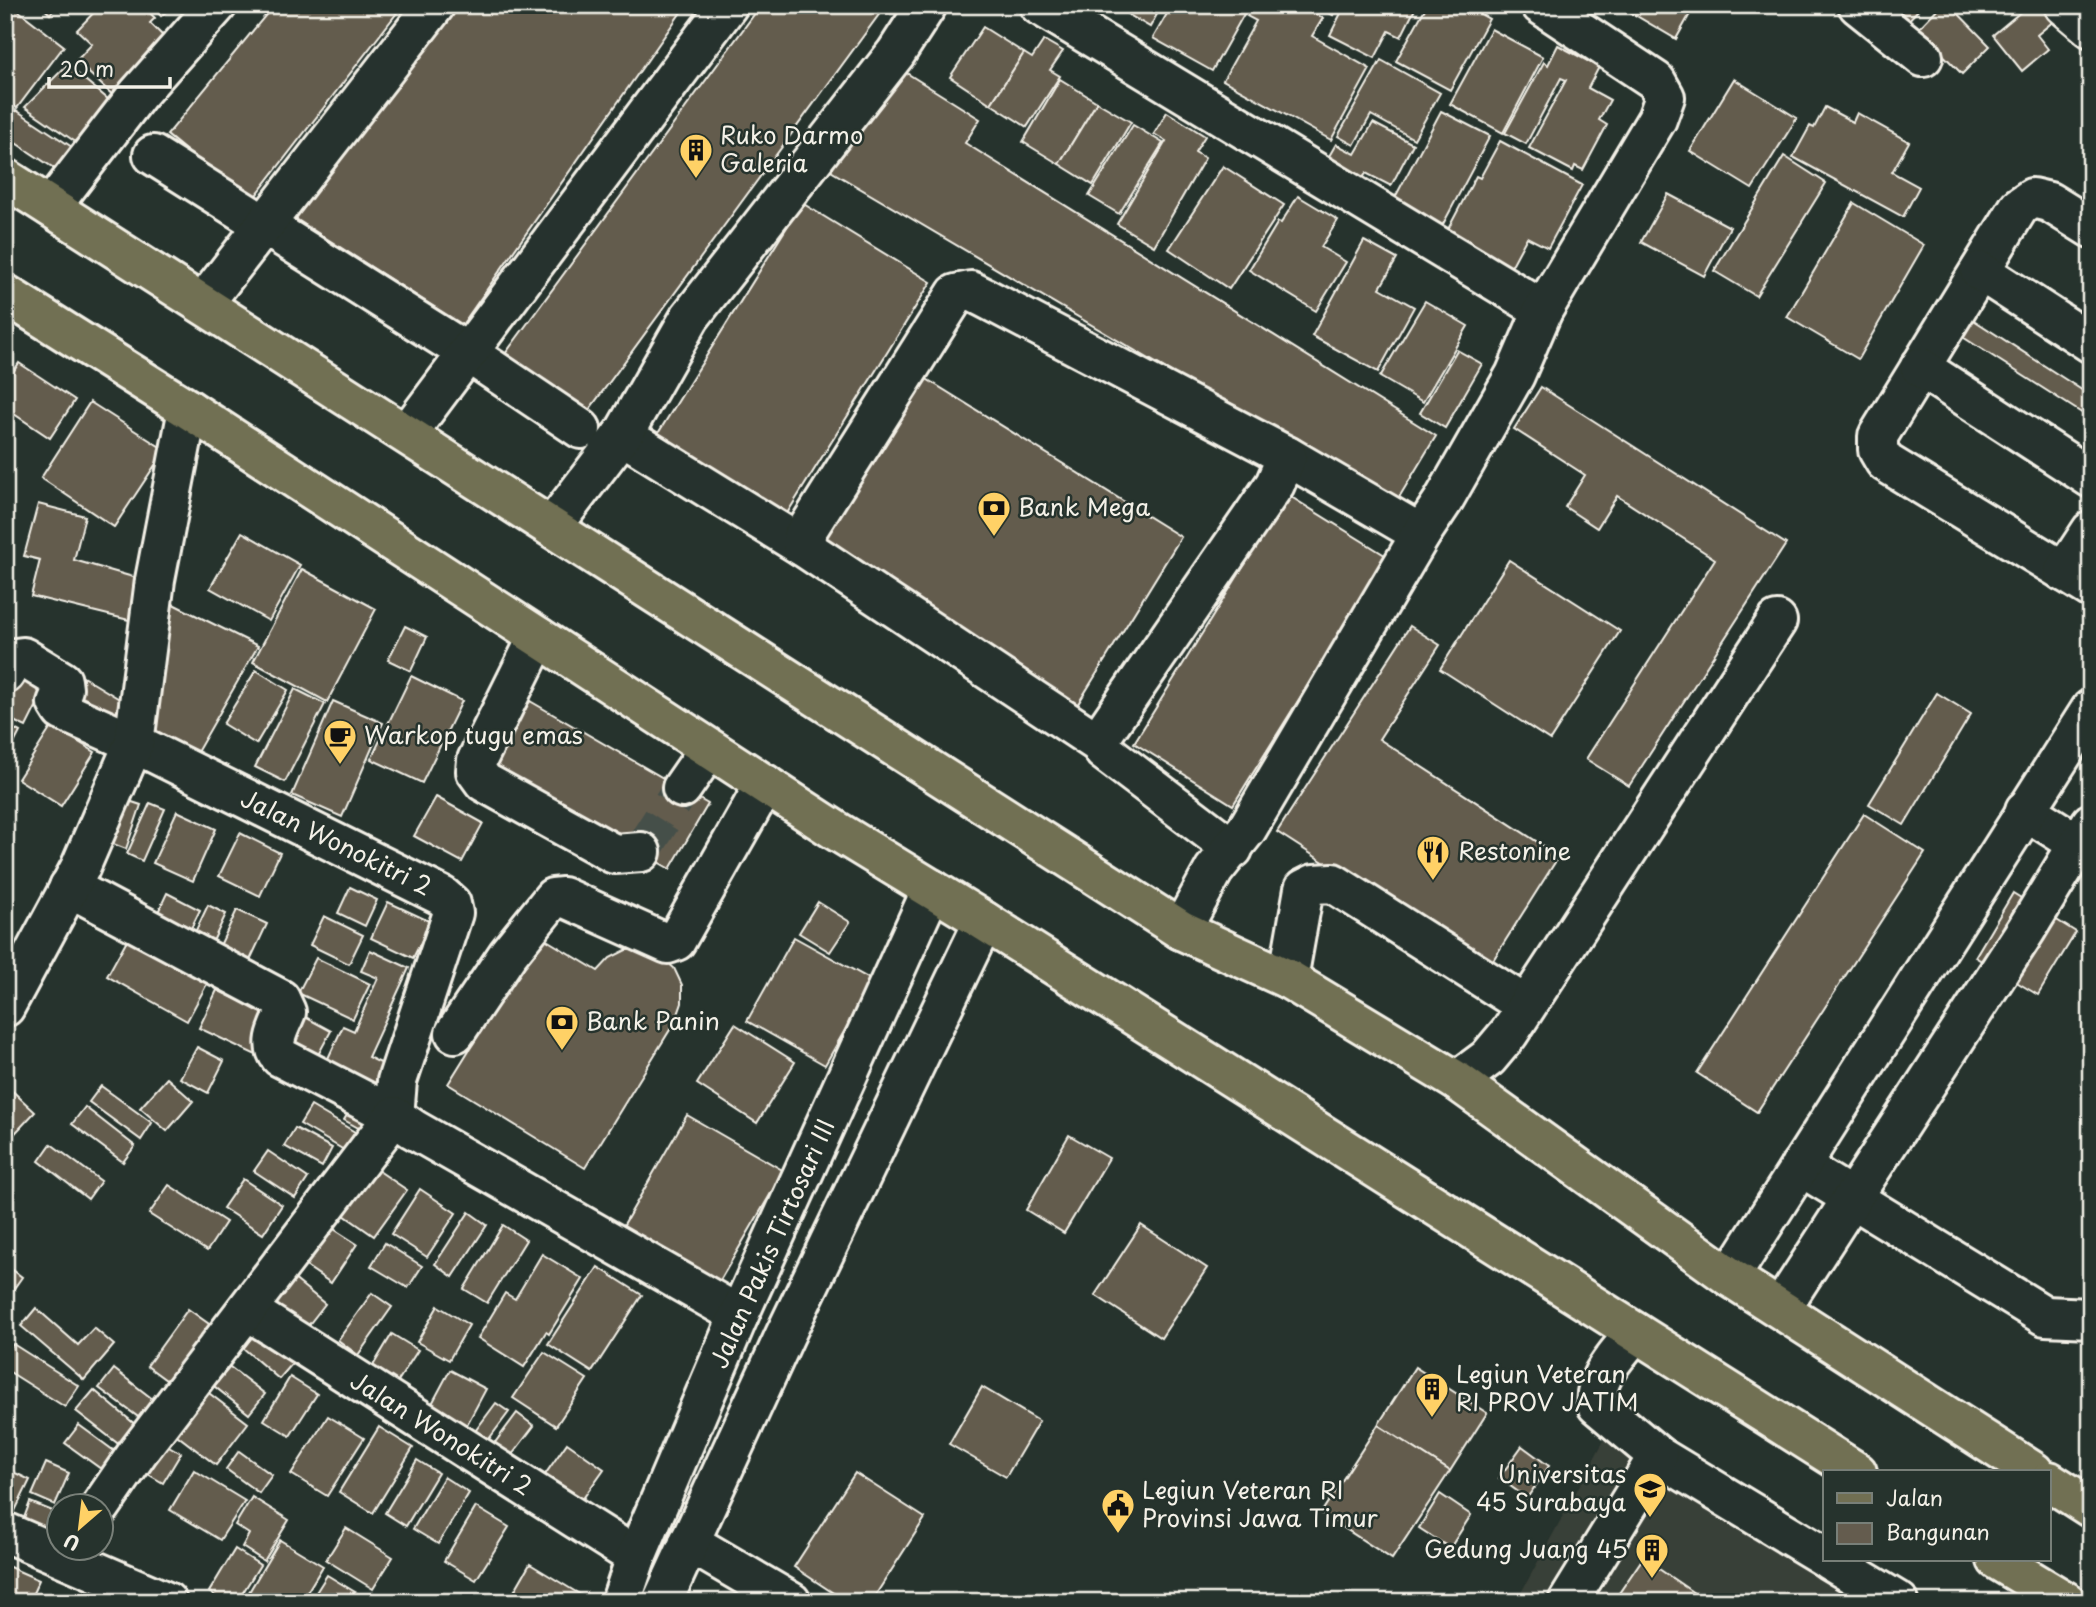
<svg xmlns="http://www.w3.org/2000/svg" width="2096" height="1607" font-family="'Playpen Sans',sans-serif">
<style>
.built{fill:#393f37}
.building{fill:#645c4e;stroke:#f4f1e8;stroke-width:2}
.lines{fill:none;stroke-linecap:round;stroke-linejoin:round}
.minor-tunnel{stroke:#455049;stroke-width:38;stroke-dasharray:38 19;stroke-linecap:butt}
.minor-casing{stroke:#f4f1e8;stroke-width:44}
.major-casing{stroke:#f4f1e8;stroke-width:44}
.minor{stroke:#26332d;stroke-width:38}
.major{stroke:#716f52;stroke-width:38}
.labels{text-anchor:middle;stroke-width:5;stroke-linejoin:round;paint-order:stroke}
.poi-label{font-size:24px;fill:#f4f1e8;stroke:#26332d;text-anchor:start}
.street-label{font-size:24px;fill:#f4f1e8;stroke:#26332d}
</style>
<rect width="100%" height="100%" fill="#26332d"/>
<filter id="ink" filterUnits="userSpaceOnUse"><feTurbulence type="fractalNoise" baseFrequency=".0143" numOctaves="2"/><feDisplacementMap in="SourceGraphic" scale="14" xChannelSelector="R" yChannelSelector="G"/><feConvolveMatrix kernelMatrix="1 2 1 2 8 2 1 2 1" color-interpolation-filters="sRGB"/></filter>
<g filter="url(#ink)">
<!-- built -->
<path class="built" d="M1607 1435 1870 1602H1516Z"/>
<!-- building -->
<g class="building">
<path d="M5 5H11L64 46 17 108 5 99Z"/>
<path d="M40 5H58L50 14Z"/>
<path d="M101 5H142L155 18 150 23 170 43 117 99 76 61 92 44 77 30Z"/>
<path d="M151 5H174L161 16Z"/>
<path d="M274 5H403L250 203 167 135Z"/>
<path d="M455 5H686L462 325 285 212Z"/>
<path d="M761 5H886L586 414 505 354Z"/>
<path d="M1112 5H1162L1150 27Z"/>
<path d="M1172 5H1249L1212 71 1153 38Z"/>
<path d="M1253 5H1300L1323 18 1312 36 1370 69 1331 140 1223 80 1256 21 1247 16Z"/>
<path d="M1315 5H1338L1333 15Z"/>
<path d="M1345 5H1417L1401 37 1389 31 1375 58 1330 35Z"/>
<path d="M1427 5H1464L1489 19 1450 90 1396 61Z"/>
<path d="M1618 5H1695L1676 39Z"/>
<path d="M1878 5H1923L1901 28Z"/>
<path d="M1941 5H1950L1990 46 1962 74 1918 29Z"/>
<path d="M2029 5H2053L2061 15 2037 35 2048 49 2022 71 1993 35Z"/>
<path d="M983 27 1024 53 991 104 950 77Z"/>
<path d="M1491 29 1543 57 1503 133 1450 104Z"/>
<path d="M1044 40 1063 51 1050 70 1060 76 1027 127 991 104 1024 53 1032 58Z"/>
<path d="M1558 45 1599 67 1588 88 1610 100 1599 120 1607 125 1583 170 1575 166 1573 171 1529 148 1566 80 1561 78 1526 144 1505 133 1544 62 1548 65Z"/>
<path d="M1381 60 1440 93 1414 139 1371 115 1354 145 1338 136Z"/>
<path d="M67 65 109 100 77 143 25 107Z"/>
<path d="M897 67 980 119 965 143 1436 436 1395 504 829 170Z"/>
<path d="M1060 79 1097 102 1059 164 1023 142Z"/>
<path d="M1734 79 1797 118 1752 189 1690 151Z"/>
<path d="M1097 102 1131 122 1093 185 1059 164Z"/>
<path d="M1825 107 1853 122 1857 113 1909 142 1892 172 1919 187 1903 217 1793 157 1810 126 1814 128Z"/>
<path d="M16 110 75 149 60 172 5 136V126Z"/>
<path d="M1441 111 1490 136 1441 228 1392 203Z"/>
<path d="M1167 112 1205 136 1195 152 1205 158 1154 246 1117 224 1166 141 1154 134Z"/>
<path d="M1373 123 1413 144 1391 186 1366 173 1361 182 1325 163 1336 144 1355 154Z"/>
<path d="M1133 125 1163 143 1119 214 1089 196Z"/>
<path d="M1500 141 1582 185 1548 248 1527 237 1511 267 1446 233 1476 176 1480 178Z"/>
<path d="M1784 156 1826 183 1756 296 1714 271Z"/>
<path d="M1223 166 1284 205 1229 289 1169 249Z"/>
<path d="M1668 194 1730 227 1704 276 1641 242Z"/>
<path d="M1298 196 1338 220 1321 247 1346 262 1316 311 1249 270 1278 222 1281 223Z"/>
<path d="M802 203 931 282 781 523 652 443Z"/>
<path d="M1854 203 1924 245 1858 359 1787 317Z"/>
<path d="M1364 241 1397 259 1380 288 1414 307 1378 372 1312 336Z"/>
<path d="M1425 301 1468 326 1423 402 1380 377Z"/>
<path d="M1969 317 2091 396V419L1958 334Z"/>
<path d="M1457 350 1482 364 1445 428 1420 413Z"/>
<path d="M19 363 75 400 50 438 5 408V384Z"/>
<path d="M912 370 1181 537 1076 707 807 539Z"/>
<path d="M1541 387 1786 544 1629 786 1586 759 1715 559 1617 496 1597 528 1565 507 1585 475 1514 429Z"/>
<path d="M90 402 165 450 114 527 41 478Z"/>
<path d="M1288 495 1388 557 1233 805 1134 743Z"/>
<path d="M38 504 85 516 74 560 147 581 141 623 31 596 40 560 24 556Z"/>
<path d="M242 532 300 565 269 621 210 588Z"/>
<path d="M1509 560 1620 631 1550 740 1440 669Z"/>
<path d="M302 569 376 609 327 702 253 662Z"/>
<path d="M169 602 258 646 196 754 143 723Z"/>
<path d="M405 626 427 637 411 671 388 660Z"/>
<path d="M1410 626 1440 645 1379 739 1559 856 1488 968 1277 832Z"/>
<path d="M256 670 288 690 256 744 223 724Z"/>
<path d="M11 671 45 689 26 727 5 717V683Z"/>
<path d="M411 676 462 701 422 783 371 759Z"/>
<path d="M83 677 126 703 112 724 70 699Z"/>
<path d="M295 689 325 704 285 782 255 767Z"/>
<path d="M1937 693 1971 714 1904 825 1869 804Z"/>
<path d="M333 701 383 723 342 817 292 795Z"/>
<path d="M530 701 708 804 670 869 492 767Z"/>
<path d="M5 724 20 732 5 761Z"/>
<path d="M52 726 95 752 61 806 18 779Z"/>
<path d="M436 797 483 823 462 862 414 836Z"/>
<path d="M123 799 141 805 126 849 108 842Z"/>
<path d="M150 803 165 809 142 861 127 854Z"/>
<path d="M177 811 216 829 193 881 153 863Z"/>
<path d="M1864 814 1925 853 1757 1112 1697 1073Z"/>
<path d="M240 833 280 853 260 896 219 876Z"/>
<path d="M350 887 377 900 365 926 338 913Z"/>
<path d="M167 893 200 910 183 945 150 929Z"/>
<path d="M2013 893 2076 932 2038 995 1975 957Z"/>
<path d="M388 902 431 922 413 958 371 938Z"/>
<path d="M818 902 850 922 830 952 799 933Z"/>
<path d="M208 905 226 914 206 956 188 947Z"/>
<path d="M237 910 267 924 244 973 214 958Z"/>
<path d="M324 916 363 935 349 964 310 945Z"/>
<path d="M134 927 214 971 187 1021 107 976Z"/>
<path d="M540 936 598 971 610 958 626 950H644L661 957 674 968 682 985V1003L676 1020 585 1168 448 1084Z"/>
<path d="M794 937 873 981 825 1065 747 1021Z"/>
<path d="M370 950 409 968 368 1057 387 1066 375 1091 324 1067 343 1026 354 1031 378 978 361 971Z"/>
<path d="M316 958 370 984 353 1019 298 993Z"/>
<path d="M217 990 276 1018 258 1056 199 1028Z"/>
<path d="M296 1012 331 1031 318 1055 283 1036Z"/>
<path d="M735 1024 795 1062 757 1123 697 1084Z"/>
<path d="M197 1047 224 1061 208 1093 180 1078Z"/>
<path d="M167 1078 193 1101 167 1131 140 1108Z"/>
<path d="M5 1084 35 1112 5 1144Z"/>
<path d="M101 1086 152 1123 141 1140 89 1102Z"/>
<path d="M356 1100 371 1135 344 1120Z"/>
<path d="M311 1106 355 1132 344 1150 300 1124Z"/>
<path d="M85 1107 135 1146 123 1162 72 1124Z"/>
<path d="M687 1115 784 1171 715 1289 619 1233Z"/>
<path d="M295 1128 332 1148 322 1167 284 1146Z"/>
<path d="M1069 1135 1109 1158 1064 1233 1026 1210Z"/>
<path d="M51 1144 101 1181 88 1199 39 1161Z"/>
<path d="M268 1151 308 1178 295 1198 254 1171Z"/>
<path d="M373 1167 407 1190 374 1236 341 1213Z"/>
<path d="M243 1179 282 1205 263 1234 223 1208Z"/>
<path d="M169 1185 226 1222 207 1251 149 1214Z"/>
<path d="M420 1189 456 1213 427 1257 391 1234Z"/>
<path d="M469 1212 487 1225 453 1277 435 1264Z"/>
<path d="M326 1224 357 1244 331 1283 300 1262Z"/>
<path d="M503 1225 526 1240 487 1303 464 1289Z"/>
<path d="M1141 1225 1207 1268 1161 1338 1095 1295Z"/>
<path d="M385 1243 422 1266 408 1288 371 1266Z"/>
<path d="M542 1254 583 1279 549 1334 546 1332 524 1367 478 1338 505 1293 515 1299Z"/>
<path d="M5 1264 22 1277 8 1297 5 1295Z"/>
<path d="M598 1267 642 1295 592 1372 548 1344Z"/>
<path d="M287 1273 325 1304 300 1336 260 1305Z"/>
<path d="M372 1293 392 1307 358 1355 338 1340Z"/>
<path d="M438 1306 469 1325 449 1360 417 1342Z"/>
<path d="M36 1308 78 1345 94 1328 114 1345 84 1380 21 1326Z"/>
<path d="M188 1309 219 1331 177 1388 147 1366Z"/>
<path d="M261 1326 298 1357 279 1379 243 1348Z"/>
<path d="M392 1334 418 1350 393 1389 368 1374Z"/>
<path d="M13 1344 79 1386 65 1407 5 1369V1356Z"/>
<path d="M544 1352 587 1379 556 1426 513 1398Z"/>
<path d="M230 1367 265 1394 249 1414 214 1386Z"/>
<path d="M1415 1367 1487 1413 1450 1471 1378 1425Z"/>
<path d="M114 1369 159 1404 145 1422 99 1388Z"/>
<path d="M450 1370 486 1389 463 1432 427 1413Z"/>
<path d="M290 1377 317 1394 290 1436 264 1420Z"/>
<path d="M201 1387 248 1423 216 1465 169 1429Z"/>
<path d="M982 1387 1039 1421 1006 1477 949 1444Z"/>
<path d="M94 1390 137 1426 121 1446 76 1411Z"/>
<path d="M496 1403 509 1412 480 1451 467 1442Z"/>
<path d="M517 1413 534 1426 502 1468 485 1456Z"/>
<path d="M328 1416 364 1438 327 1496 291 1474Z"/>
<path d="M79 1425 121 1456 108 1474 65 1443Z"/>
<path d="M1378 1425 1450 1471 1392 1559 1321 1513Z"/>
<path d="M379 1427 413 1448 373 1513 339 1492Z"/>
<path d="M160 1441 181 1453 163 1483 141 1470Z"/>
<path d="M567 1443 604 1469 572 1514 535 1489Z"/>
<path d="M1522 1446 1549 1466 1527 1498 1499 1478Z"/>
<path d="M239 1451 272 1475 259 1493 226 1469Z"/>
<path d="M417 1460 438 1473 406 1526 385 1513Z"/>
<path d="M46 1463 69 1473 55 1505 32 1495Z"/>
<path d="M5 1468 30 1480 12 1517 5 1514Z"/>
<path d="M194 1470 245 1501 220 1540 170 1510Z"/>
<path d="M855 1473 925 1518 871 1602H847L794 1567Z"/>
<path d="M444 1477 469 1493 438 1544 413 1529Z"/>
<path d="M1440 1494 1471 1515 1450 1548 1419 1528Z"/>
<path d="M252 1497 289 1520 264 1561 242 1547 249 1534 235 1525Z"/>
<path d="M30 1502 60 1514V1541L21 1526Z"/>
<path d="M476 1507 509 1527 476 1580 444 1561Z"/>
<path d="M346 1528 393 1557 373 1589 326 1560Z"/>
<path d="M280 1540 323 1566 301 1602H243Z"/>
<path d="M235 1549 260 1565 237 1602H225L209 1592Z"/>
<path d="M1643 1558 1707 1602H1613Z"/>
<path d="M530 1564 581 1595 577 1602H508Z"/>
<path d="M5 1565 39 1580 29 1602H5Z"/>
<path d="M327 1575 360 1595 356 1602H310Z"/>
</g>
<g class="lines">
<!-- minor-tunnel -->
<path class="minor-tunnel" d="M641 852 682 788"/>
<defs>
<g id="minor">
<path d="M1039 5 1543 310"/>
<path d="M1858 5 1923 57"/>
<path d="M2064 5 2091 28"/>
<path d="M153 155 468 353 581 429"/>
<path d="M51 207 138 94 217 5"/>
<path d="M2091 228 2049 202 2032 198 2019 207 1878 436V450L1885 462 2091 588"/>
<path d="M1980 271 2091 343"/>
<path d="M203 304 435 5"/>
<path d="M1920 367 2091 478"/>
<path d="M407 434 728 5"/>
<path d="M622 435 802 546"/>
<path d="M1287 456 1421 534"/>
<path d="M552 527 625 431 690 317 896 53 927 5"/>
<path d="M2064 572 2091 531"/>
<path d="M538 637 477 760 476 771 484 782 614 854 641 852"/>
<path d="M5 674 15 658 23 657 62 681 63 689 57 703 62 711 134 743 442 896 451 904 453 913 397 1081 394 1116 280 1057C269 1043 280 1027 286 1012L280 999 69 887"/>
<path d="M1100 744 802 546V538L956 294 971 291 985 298 1287 456 1275 484 1102 735 1100 744 1104 751 1233 849"/>
<path d="M682 788 709 749"/>
<path d="M2025 810 2091 852"/>
<path d="M1181 930 1214 870 1247 829 1421 534 1443 501 1515 375 1543 310 1657 119 1665 97 1656 81 1541 5"/>
<path d="M1288 979 1304 889 1314 884 1333 883 1525 1005"/>
<path d="M5 1007 80 868 134 743 155 580 188 409"/>
<path d="M455 1033 508 954 553 898 563 897 668 944 676 941 765 784"/>
<path d="M1457 1081 1488 1058 1509 1033 1777 621"/>
<path d="M1800 1166 2045 1316 2091 1318"/>
<path d="M1730 1277 2091 709"/>
<path d="M1781 1308 2026 930 2091 823"/>
<path d="M247 1310 636 1557"/>
<path d="M1635 1332C1619 1354 1593 1376 1597 1405L1658 1456 1825 1557"/>
<path d="M101 1506 138 1452 394 1116 413 1129 739 1315"/>
<path d="M5 1532 167 1602"/>
<path d="M689 1542 791 1602"/>
<path d="M1829 1560 1899 1602"/>
<path d="M621 1602 636 1557 739 1315 932 889"/>
<path d="M662 1602 785 1335 984 921"/>
<path d="M1568 1602 1658 1456"/>
</g>
<g id="major">
<path d="M5 178 1181 930 1288 979 1457 1081 1730 1277 2034 1472"/>
<path d="M5 294 188 409 835 830 984 921 1857 1472"/>
<path d="M2049 1481 2091 1508"/>
<path d="M1997 1560 2067 1602"/>
</g>
</defs>
<!-- minor casing -->
<use href="#minor" class="minor-casing"/>
<!-- major casing -->
<use href="#major" class="major-casing"/>
<!-- minor -->
<use href="#minor" class="minor"/>
<!-- major -->
<use href="#major" class="major"/>
</g>
</g>
<!-- icons -->
<defs>
<symbol id="building-pin" viewBox="-11 -11 22 30"><path d="M0 17L-7.5 6A9.5 9.5 0 1 1 7.5 6Z" fill="#ffd166" stroke="#26332d"/><path d="M-4-6H4V6H1V3H-1V6H-4ZM-2.5-4.3h1.7v1.8h-1.7ZM.8-4.3h1.7v1.8H.8ZM-2.5-1h1.7V.8h-1.7ZM.8-1h1.7V.8H.8Z" fill="#111"/></symbol>
<symbol id="bank-pin" viewBox="-11 -11 22 30"><path d="M0 17L-7.5 6A9.5 9.5 0 1 1 7.5 6Z" fill="#ffd166" stroke="#26332d"/><path d="M-6-4H6V4H-6ZM0-2.3a2.3 2.3 0 1 0 0 4.6a2.3 2.3 0 1 0 0-4.6Z" fill="#111"/></symbol>
<symbol id="cafe-pin" viewBox="-11 -11 22 30"><path d="M0 17L-7.5 6A9.5 9.5 0 1 1 7.5 6Z" fill="#ffd166" stroke="#26332d"/><path d="M-5.5-4.5H6V0H3Q3 3.5 0 3.5H-2.5Q-5.5 3.5-5.5 0ZM3-3.2v2h1.7v-2ZM-6 4.5H4V6H-6Z" fill="#111"/></symbol>
<symbol id="restaurant-pin" viewBox="-11 -11 22 30"><path d="M0 17L-7.5 6A9.5 9.5 0 1 1 7.5 6Z" fill="#ffd166" stroke="#26332d"/><path d="M-5-6h1v4h1v-4h1v4h1v-4h1v5L-1.5 .5V6h-2V.5L-5-1ZM5-6V6H3V1.5H1.5Q1.5-4 5-6Z" fill="#111"/></symbol>
<symbol id="university-pin" viewBox="-11 -11 22 30"><path d="M0 17L-7.5 6A9.5 9.5 0 1 1 7.5 6Z" fill="#ffd166" stroke="#26332d"/><path d="M0-5L7-2L0 1L-7-2ZM-4 1L0 2.5L4 1V4Q0 6-4 4Z" fill="#111"/></symbol>
<symbol id="civic-pin" viewBox="-11 -11 22 30"><path d="M0 17L-7.5 6A9.5 9.5 0 1 1 7.5 6Z" fill="#ffd166" stroke="#26332d"/><path d="M-.6-6.5H3V-4.5H.6V-3L4-1V1h2V6H-6V1h2V-1L-.6-3ZM-1.2 2.5V6h2.4V2.5Z" fill="#111"/></symbol>
</defs>
<g fill-rule="evenodd">
<use href="#building-pin" x="677" y="131" width="38" height="52"/>
<use href="#bank-pin" x="975" y="489" width="38" height="52"/>
<use href="#cafe-pin" x="321" y="717" width="38" height="52"/>
<use href="#restaurant-pin" x="1414" y="833" width="38" height="52"/>
<use href="#bank-pin" x="543" y="1003" width="38" height="52"/>
<use href="#building-pin" x="1413" y="1370" width="38" height="52"/>
<use href="#university-pin" x="1631" y="1470" width="38" height="52"/>
<use href="#civic-pin" x="1099" y="1486" width="38" height="52"/>
<use href="#building-pin" x="1633" y="1531" width="38" height="52"/>
</g>
<g class="labels">
<!-- poi labels -->
<g class="poi-label">
<text x="720" y="144">Ruko Darmo<tspan x="720" dy="28">Galeria</tspan></text>
<text x="1018" y="516">Bank Mega</text>
<text x="364" y="744">Warkop tugu emas</text>
<text x="1458" y="860">Restonine</text>
<text x="586" y="1030">Bank Panin</text>
<text x="1456" y="1383">Legiun Veteran<tspan x="1456" dy="28">RI PROV JATIM</tspan></text>
<text x="1626" y="1483" text-anchor="end">Universitas<tspan x="1626" dy="28">45 Surabaya</tspan></text>
<text x="1142" y="1499">Legiun Veteran RI<tspan x="1142" dy="28">Provinsi Jawa Timur</tspan></text>
<text x="1628" y="1558" text-anchor="end">Gedung Juang 45</text>
</g>
<!-- street labels -->
<g class="street-label">
<text transform="translate(336 843) rotate(26)" y="8">Jalan Wonokitri 2</text>
<text transform="translate(773 1244) rotate(-66)" y="8">Jalan Pakis Tirtosari III</text>
<text transform="translate(441 1434) rotate(32)" y="8">Jalan Wonokitri 2</text>
</g>
</g>
<!-- margin -->
<rect width="2096" height="1607" fill="none" stroke="#26332d" stroke-width="28"/>
<rect x="14" y="14" width="2068" height="1579" fill="none" stroke="#f4f1e8" stroke-width="2.5" filter="url(#ink)"/>
<!-- legend -->
<rect x="1823" y="1470" width="228" height="91" fill="#26332d" stroke="#787f78" stroke-width="2"/>
<rect x="1837" y="1493" width="35" height="10" fill="#716f52" stroke="#787f78" stroke-width="2"/>
<text x="1886" y="1506" font-size="21" fill="#f4f1e8">Jalan</text>
<rect x="1837" y="1523" width="35" height="21" fill="#645c4e" stroke="#787f78" stroke-width="2"/>
<text x="1886" y="1540" font-size="21" fill="#f4f1e8">Bangunan</text>
<!-- north arrow -->
<g transform="translate(80 1527) rotate(208)"><circle r="33" fill="#26332d" stroke="#787f78" stroke-width="2"/>
<path d="M0-5L12 26L0 18L-12 26Z" fill="#ffd166"/>
<text y="-10" font-size="19" font-weight="bold" text-anchor="middle" fill="#f4f1e8">U</text>
</g>
<!-- scale -->
<path d="M49 77v10h121v-10" fill="none" stroke="#f4f1e8" stroke-width="3.5"/>
<text x="60" y="77" font-size="21" fill="#f4f1e8" stroke="#26332d" stroke-width="5" paint-order="stroke">20 m</text>
</svg>
